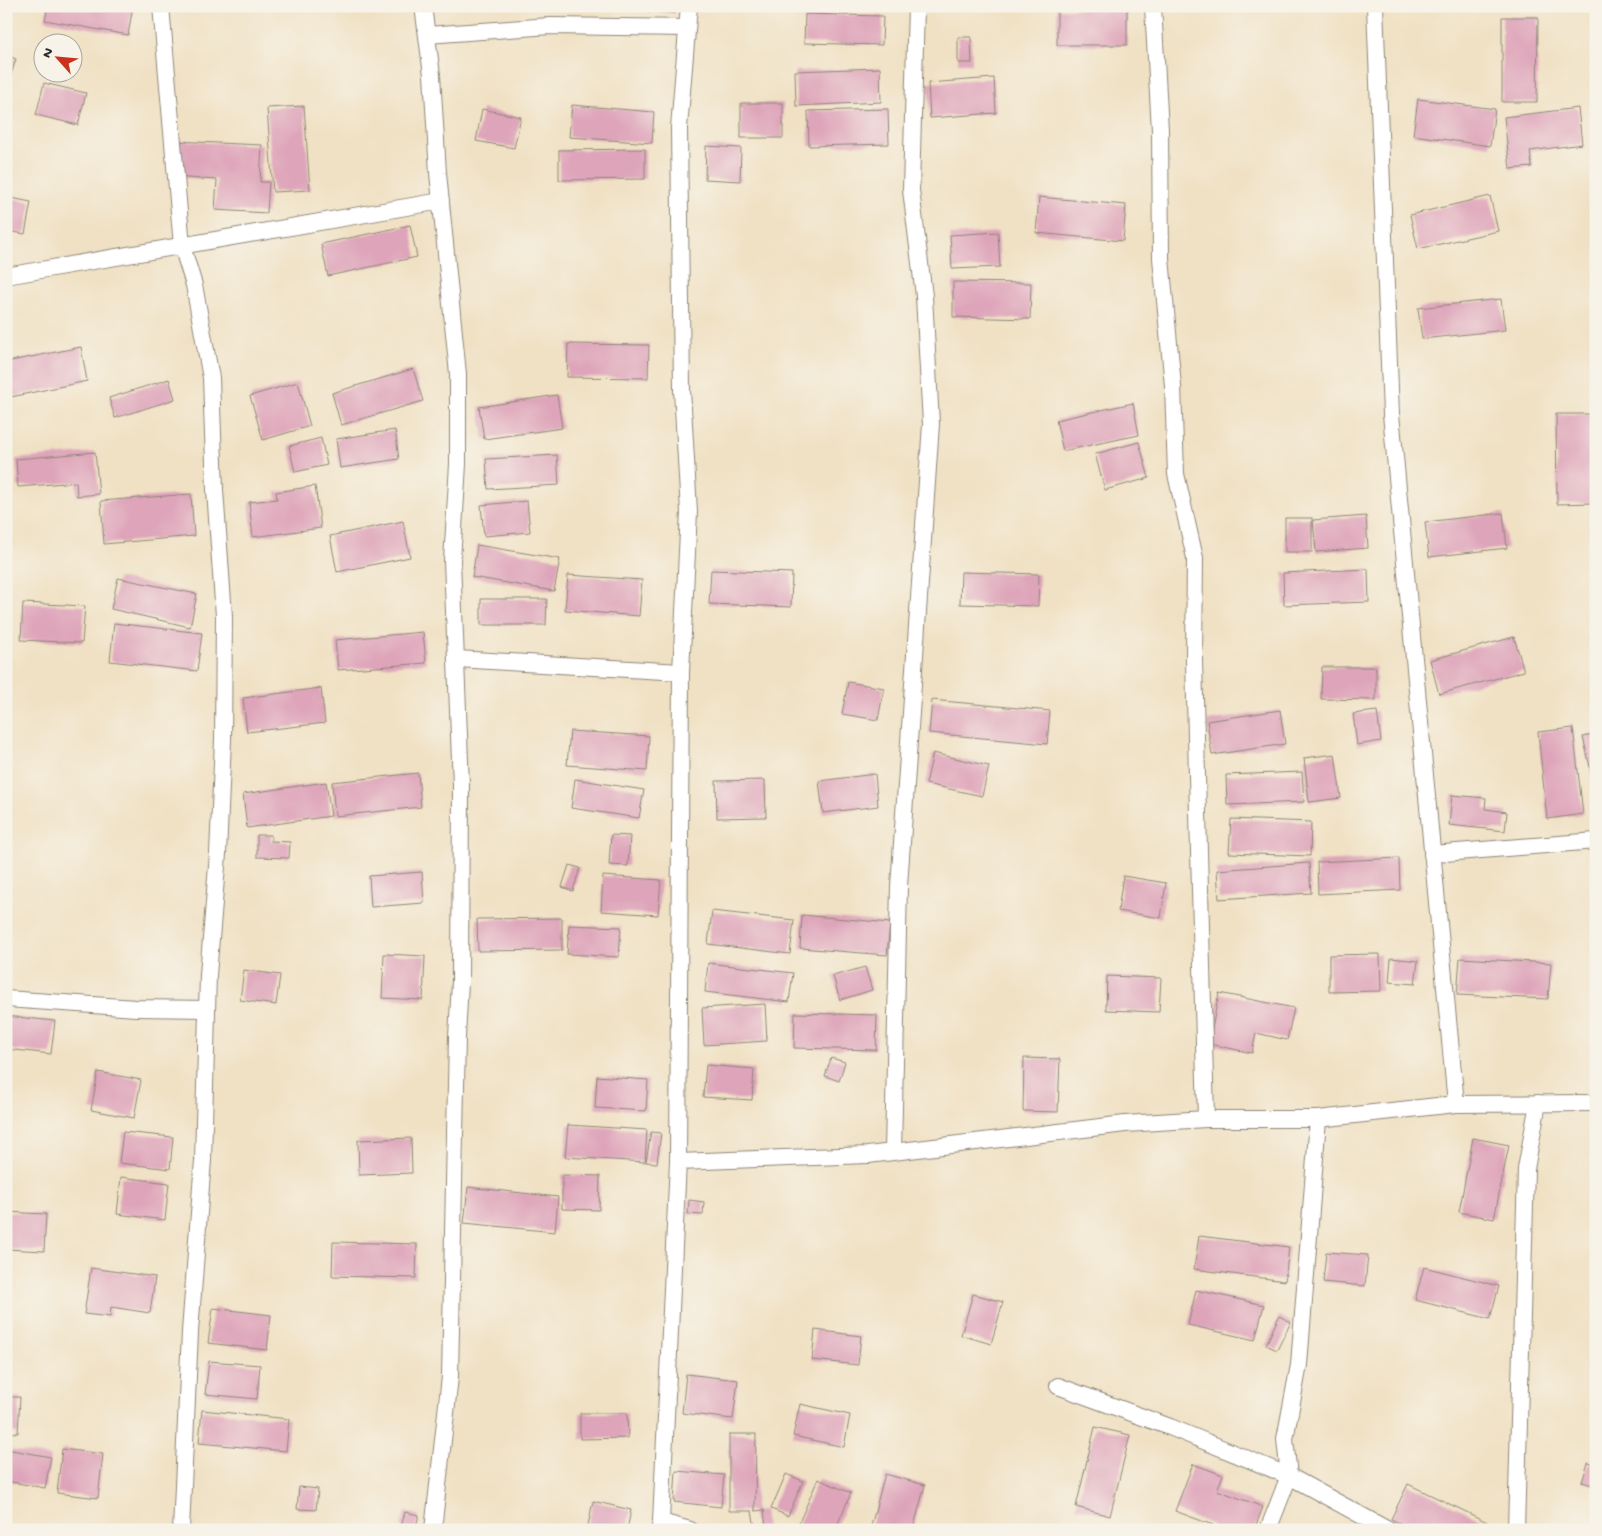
<svg xmlns="http://www.w3.org/2000/svg" width="1602" height="1536" font-family="'Gochi Hand',sans-serif">
<style>
.building{fill:#dea4ba}
.lines{fill:none;stroke-linecap:round;stroke-linejoin:round}
.minor-casing{stroke:#8e8678;stroke-width:18}
.minor{stroke:#fff;stroke-width:16}
</style>
<rect width="100%" height="100%" fill="#f7f3e8"/>
<filter id="ink" filterUnits="userSpaceOnUse"><feTurbulence type="fractalNoise" baseFrequency=".02" numOctaves="2"/><feDisplacementMap in="SourceGraphic" scale="10" xChannelSelector="R" yChannelSelector="G"/><feConvolveMatrix kernelMatrix="1 2 1 2 8 2 1 2 1" color-interpolation-filters="sRGB"/></filter>
<filter id="wash" filterUnits="userSpaceOnUse"><feTurbulence type="fractalNoise" baseFrequency=".0096" numOctaves="4" result="noise"/><feDisplacementMap in="SourceGraphic" scale="20" xChannelSelector="R" yChannelSelector="G"/><feGaussianBlur stdDeviation="1.12" result="paint"/><feColorMatrix in="noise" values="0 0 0 0 0 0 0 0 0 0 0 0 0 0 0 0 0 1.4 0 .05"/><feComposite in="paint" operator="in"/></filter>
<g filter="url(#wash)">
<rect width="100%" height="100%" fill="#f0e1c4"/>
<g id="blocks">
<!-- building -->
<g class="building">
<path d="M48 6H133L128 35 45 20Z"/>
<path d="M589 6H676L675 13Z"/>
<path d="M1127 8V45H1057V9Z"/>
<path d="M805 14 883 16 882 45 804 43Z"/>
<path d="M1502 17H1538L1537 102H1502Z"/>
<path d="M958 37H971L972 63H958Z"/>
<path d="M6 55 16 59 11 74 6 73Z"/>
<path d="M880 68 881 102 796 106 795 71Z"/>
<path d="M994 78 996 113 930 118 928 83Z"/>
<path d="M44 83 86 93 78 125 36 115Z"/>
<path d="M1418 99 1495 109 1490 146 1413 135Z"/>
<rect x="741" y="103" width="42" height="35"/>
<path d="M572 105 654 112 652 143 569 137Z"/>
<path d="M304 106 310 190 273 192 267 108Z"/>
<path d="M1578 108 1582 144 1530 151 1532 167 1510 169 1504 117Z"/>
<path d="M482 109 521 117 514 148 476 141Z"/>
<path d="M888 109 889 144 809 146 808 111Z"/>
<path d="M174 141 262 145 260 182H269L267 213 215 210 217 180 172 177Z"/>
<path d="M706 146 741 148 740 181 705 179Z"/>
<path d="M645 149V179L559 180V150Z"/>
<path d="M1490 196 1498 231 1418 249 1410 215Z"/>
<path d="M6 197 31 202 25 234 6 231Z"/>
<path d="M1039 197 1126 205 1123 241 1036 233Z"/>
<path d="M410 225 417 257 328 276 321 244Z"/>
<path d="M998 232 1000 267 952 269 950 235Z"/>
<path d="M953 282 1031 283 1030 319 953 317Z"/>
<path d="M1501 299 1505 330 1422 339 1418 308Z"/>
<path d="M568 344 649 345 648 378 567 377Z"/>
<path d="M81 347 87 381 6 398V362Z"/>
<path d="M413 369 423 401 341 425 332 393Z"/>
<path d="M169 379 175 399 115 418 109 398Z"/>
<path d="M298 382 310 426 263 440 250 396Z"/>
<path d="M557 395 562 428 484 439 479 407Z"/>
<path d="M1133 403 1139 435 1063 451 1056 420Z"/>
<path d="M1556 414H1593L1594 503 1557 504Z"/>
<path d="M395 430 399 459 340 468 336 439Z"/>
<path d="M321 438 327 465 295 472 289 446Z"/>
<path d="M1139 442 1149 478 1105 490 1095 454Z"/>
<path d="M95 452 99 494 77 496 76 482 18 487 16 459Z"/>
<path d="M557 455 559 485 488 489 486 459Z"/>
<path d="M315 486 321 528 253 537 249 502 277 499 276 492Z"/>
<path d="M191 494 194 536 104 544 101 501Z"/>
<path d="M527 501 530 532 484 536 481 505Z"/>
<path d="M1503 513 1507 548 1429 557 1425 522Z"/>
<path d="M1366 516 1368 548 1316 552 1313 520Z"/>
<rect x="1285" y="518" width="27" height="34"/>
<path d="M403 521 410 557 337 572 330 536Z"/>
<path d="M477 545 560 559 554 591 472 577Z"/>
<path d="M1368 569 1369 602 1284 605 1283 573Z"/>
<path d="M711 570 792 573 791 607 709 604Z"/>
<path d="M961 572 1039 574 1038 606 960 604Z"/>
<path d="M568 575 642 580 639 616 565 610Z"/>
<path d="M118 578 197 594 190 627 111 609Z"/>
<path d="M481 599H547L546 625H481Z"/>
<path d="M23 603 85 606 82 643 21 640Z"/>
<path d="M114 623 202 633 197 671 110 661Z"/>
<path d="M423 632 426 663 338 670 335 640Z"/>
<path d="M1514 637 1524 671 1439 694 1430 660Z"/>
<path d="M1322 667H1376V700L1321 699Z"/>
<path d="M848 682 884 688 878 720 842 714Z"/>
<path d="M321 688 325 723 247 732 243 698Z"/>
<path d="M932 700 1050 711 1047 744 929 733Z"/>
<path d="M1280 710 1285 744 1212 755 1207 721Z"/>
<path d="M1377 711 1381 741 1357 745 1353 714Z"/>
<path d="M1573 728 1583 814 1547 819 1538 732Z"/>
<path d="M570 731 649 736 647 771 567 765Z"/>
<path d="M1596 734V788H1595L1583 737Z"/>
<path d="M933 753 989 766 982 796 926 784Z"/>
<path d="M1335 754 1341 798 1309 802 1304 758Z"/>
<path d="M1302 772 1304 802 1227 805 1226 775Z"/>
<path d="M418 773 421 807 335 816 332 782Z"/>
<path d="M875 774 878 806 823 813 819 781Z"/>
<path d="M575 779 644 790 639 818 571 808Z"/>
<path d="M765 780 766 817 717 818 716 781Z"/>
<path d="M326 782 331 816 247 828 243 794Z"/>
<path d="M1452 795 1486 798 1485 809 1507 812 1505 831 1449 825Z"/>
<path d="M1231 819 1311 822 1310 856 1229 853Z"/>
<path d="M257 835H271V841L290 842 289 858 257 857Z"/>
<path d="M611 835 630 836 628 866 609 865Z"/>
<path d="M1399 858 1400 890 1318 894 1317 862Z"/>
<path d="M1309 863 1311 893 1219 899 1217 870Z"/>
<path d="M569 865 580 868 573 891 562 887Z"/>
<path d="M422 872 424 903 371 907 369 876Z"/>
<path d="M603 876 661 880 658 915 601 911Z"/>
<path d="M1123 876 1166 883 1161 918 1118 911Z"/>
<path d="M712 911 794 920 790 954 708 944Z"/>
<path d="M802 915 890 923 887 955 800 948Z"/>
<path d="M562 918V950L478 951 477 919Z"/>
<path d="M569 925 621 927 619 957 567 954Z"/>
<path d="M384 954 425 956 423 1000 382 998Z"/>
<path d="M1380 954 1381 991 1329 992V955Z"/>
<path d="M1391 958 1418 961 1415 984 1389 982Z"/>
<path d="M1460 958 1551 963 1548 999 1457 995Z"/>
<path d="M708 963 793 973 789 1002 705 992Z"/>
<path d="M865 967 872 990 840 1000 833 976Z"/>
<path d="M244 970 280 975 276 1005 240 1000Z"/>
<path d="M1107 976 1161 978 1159 1012 1106 1010Z"/>
<path d="M1219 993 1294 1008 1287 1040 1256 1033 1252 1053 1209 1044Z"/>
<path d="M765 1004 767 1041 704 1045 702 1008Z"/>
<path d="M795 1013 877 1015 876 1050 794 1048Z"/>
<path d="M6 1016 55 1021 51 1054 6 1049Z"/>
<path d="M831 1058 845 1062 839 1081 825 1076Z"/>
<path d="M1024 1058 1060 1059 1058 1112 1023 1111Z"/>
<path d="M706 1065 754 1069 752 1100 703 1097Z"/>
<path d="M98 1072 141 1080 134 1118 91 1110Z"/>
<path d="M597 1076 648 1080 646 1111 595 1108Z"/>
<path d="M568 1125 647 1130 645 1162 565 1157Z"/>
<path d="M123 1132 173 1137 170 1169 119 1163Z"/>
<path d="M651 1132 661 1133 657 1163 646 1162Z"/>
<path d="M411 1138 412 1173 359 1175 358 1140Z"/>
<path d="M1473 1138 1509 1145 1494 1219 1459 1212Z"/>
<path d="M562 1175 600 1176 599 1210 562 1209Z"/>
<path d="M121 1177 169 1183 165 1220 117 1214Z"/>
<path d="M468 1187 558 1197 555 1232 464 1223Z"/>
<path d="M689 1200 704 1202 703 1215 688 1214Z"/>
<path d="M6 1212 46 1214 44 1251 6 1249Z"/>
<path d="M1199 1236 1289 1247 1285 1281 1194 1269Z"/>
<path d="M333 1242 417 1244 416 1278 332 1276Z"/>
<path d="M1326 1252 1368 1255 1365 1286 1323 1282Z"/>
<path d="M1424 1267 1499 1286 1490 1319 1415 1300Z"/>
<path d="M91 1268 155 1277 150 1313 111 1307 110 1317 84 1314Z"/>
<path d="M1196 1290 1264 1305 1255 1340 1188 1325Z"/>
<path d="M973 1294 1003 1302 991 1344 961 1335Z"/>
<path d="M213 1308 271 1315 267 1350 208 1343Z"/>
<path d="M1279 1316 1291 1322 1277 1350 1266 1345Z"/>
<path d="M815 1330 861 1336 858 1365 812 1360Z"/>
<path d="M209 1361 260 1365 257 1399 205 1394Z"/>
<path d="M686 1374 738 1380 733 1419 682 1413Z"/>
<path d="M6 1397H20L18 1433 6 1432Z"/>
<path d="M800 1404 850 1415 844 1447 793 1436Z"/>
<path d="M202 1410 289 1419 286 1451 199 1443Z"/>
<path d="M580 1413H627L628 1438 580 1439Z"/>
<path d="M1095 1427 1130 1435 1110 1516 1076 1507Z"/>
<path d="M729 1434H756L755 1511 764 1510 766 1527 755 1528 752 1511H729Z"/>
<path d="M6 1449 51 1457 45 1488 6 1481Z"/>
<path d="M62 1449 103 1454 98 1498 57 1493Z"/>
<path d="M1588 1463 1596 1465V1486L1582 1482Z"/>
<path d="M1193 1464 1223 1475 1217 1490 1263 1507 1254 1530H1211L1213 1525 1175 1511Z"/>
<path d="M676 1471 724 1475 721 1507 674 1502Z"/>
<path d="M786 1474 803 1481 788 1516 771 1509Z"/>
<path d="M885 1474 925 1485 913 1530H870Z"/>
<path d="M818 1479 851 1493 835 1530H809L798 1525Z"/>
<path d="M1408 1484 1487 1522 1483 1530H1414L1391 1519Z"/>
<path d="M299 1487 318 1489 316 1510 297 1509Z"/>
<path d="M593 1501 631 1510 627 1530H587Z"/>
<path d="M405 1512 419 1515 415 1530 401 1527Z"/>
</g>
</g>
</g>
<g filter="url(#ink)">
<use href="#blocks" fill-opacity="0" stroke="#8e8678" stroke-width="1"/>
<g class="lines">
<defs>
<g id="minor">
<path d="M161 6 182 246 194 285 211 378 215 490 224 616 223 740 218 854 208 975 203 1160 190 1332 181 1530"/>
<path d="M423 6 432 75 438 173 458 374V464L452 561 461 785 460 982 457 1037 450 1377 433 1530"/>
<path d="M1153 6 1160 130 1161 258 1173 386 1176 474 1195 558 1194 660 1206 1119"/>
<path d="M1375 6 1391 414 1456 1104"/>
<path d="M427 35 550 26 687 28"/>
<path d="M6 276 441 201"/>
<path d="M457 659 681 672"/>
<path d="M1432 854 1596 841"/>
<path d="M6 999 136 1008 207 1009"/>
<path d="M893 1151 899 886 931 424 924 296 911 190 916 6"/>
<path d="M678 1162 868 1155 1125 1124 1206 1119H1318L1456 1104 1596 1103"/>
<path d="M1058 1386 1170 1427 1289 1476 1388 1530"/>
<path d="M661 1522 690 1530"/>
<path d="M659 1530 661 1522 678 1162 681 672 689 512 682 390 679 128 689 6"/>
<path d="M1268 1530 1289 1476 1285 1439 1299 1365 1318 1119"/>
<path d="M1516 1530 1526 1169 1538 1103"/>
</g>
</defs>
<!-- minor casing -->
<use href="#minor" class="minor-casing"/>
<!-- minor -->
<use href="#minor" class="minor"/>
</g>
</g>
<!-- margin -->
<rect width="1602" height="1536" fill="none" stroke="#f7f3e8" stroke-width="25"/>
<!-- north arrow -->
<g transform="translate(58 58) rotate(297)"><circle r="24" fill="#f7f3e8" stroke="#a5a39c"/>
<path d="M0-4L9 19L0 12L-9 19Z" fill="#c8321e"/>
<text y="-8" font-size="14" font-weight="bold" text-anchor="middle" fill="#2b2b2b">N</text>
</g>
</svg>
